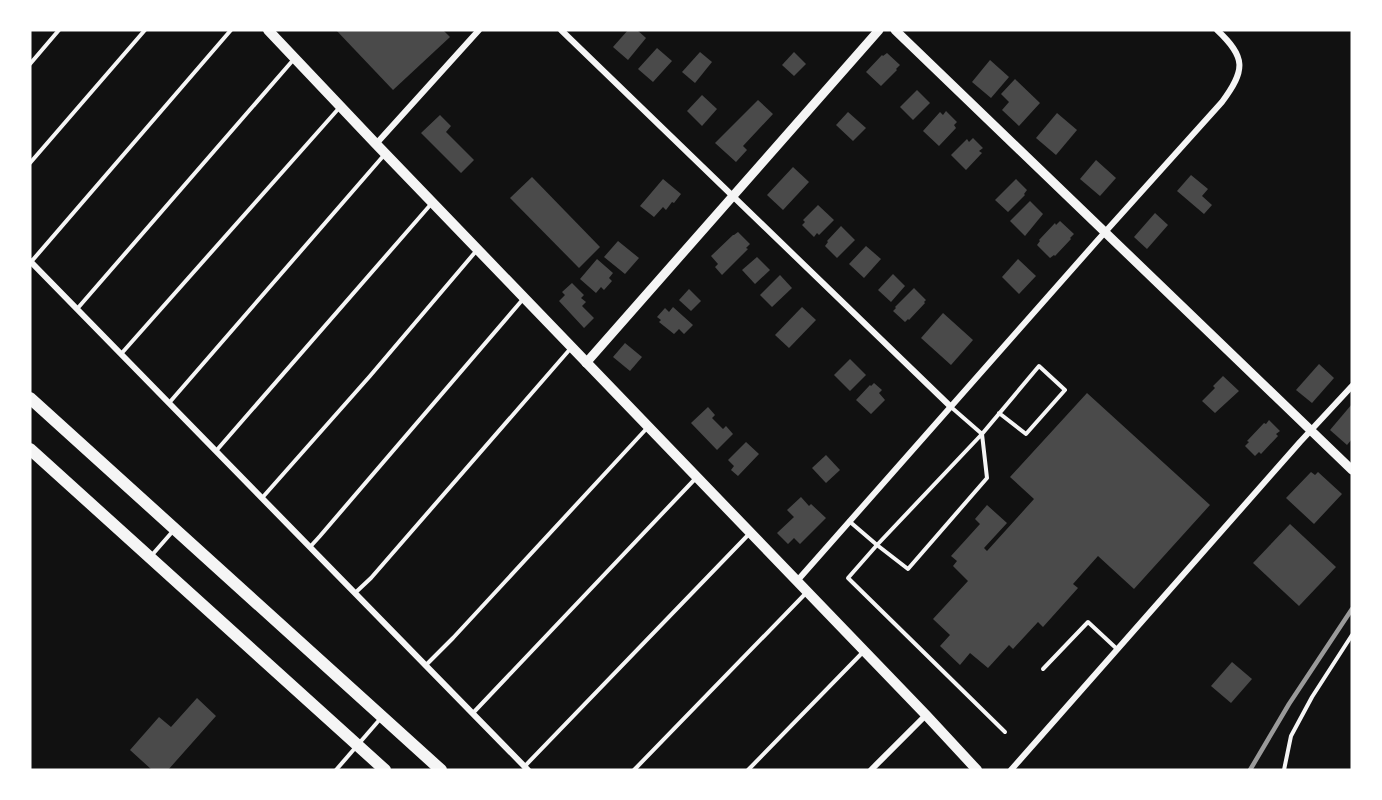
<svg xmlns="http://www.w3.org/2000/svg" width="1382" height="800" font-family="Rubik,sans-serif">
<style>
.building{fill:#4a4a4a}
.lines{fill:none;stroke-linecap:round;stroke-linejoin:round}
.service{stroke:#f5f5f5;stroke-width:4}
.minor{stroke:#f5f5f5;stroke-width:6}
.tertiary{stroke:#f5f5f5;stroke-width:9}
.secondary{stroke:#f5f5f5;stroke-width:10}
.primary{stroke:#f5f5f5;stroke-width:12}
.rail{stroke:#9a9a9a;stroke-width:4.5}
</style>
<rect width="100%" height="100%" fill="#111"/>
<!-- building -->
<g class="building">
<path d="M336 30H443L450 37 393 90Z"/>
<path d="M628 30H637L646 38 628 60 613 47Z"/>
<path d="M657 48 672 61 653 82 638 69Z"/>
<path d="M700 52 712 62 695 83 682 72Z"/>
<path d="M794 52 806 64 794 76 782 65Z"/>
<path d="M887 53 900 65 896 69 897 70 881 86 866 72 882 55 883 56Z"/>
<path d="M990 60 1009 77 991 98 972 82Z"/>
<path d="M1015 79 1040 103 1019 126 1002 110 1009 102 1001 94Z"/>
<path d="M917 90 930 103 913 120 900 107Z"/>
<path d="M702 95 717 109 702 126 687 111Z"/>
<path d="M758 100 773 114 743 146 747 150 736 162 715 143Z"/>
<path d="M946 111 957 122 954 125 956 128 939 146 923 131 940 112 943 115Z"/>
<path d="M848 112 866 128 853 141 836 125Z"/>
<path d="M1057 113 1077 130 1056 155 1036 138Z"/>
<path d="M440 115 451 126 446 132 474 160 461 173 421 133Z"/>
<path d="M973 138 983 148 979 151 982 153 966 170 951 155 967 139 969 142Z"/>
<path d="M1096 160 1116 178 1100 196 1080 179Z"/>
<path d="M793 167 809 182 783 210 767 195Z"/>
<path d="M1191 175 1208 189 1202 196 1212 205 1204 214 1177 191Z"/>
<path d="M532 177 600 247 579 268 510 198Z"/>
<path d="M663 179 681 194 674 203 672 202 666 210 663 207 654 217 640 206Z"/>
<path d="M1016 179 1027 190 1024 194 1025 195 1008 212 995 200Z"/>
<path d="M1030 201 1043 214 1025 236 1010 221Z"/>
<path d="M818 205 834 220 819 235 817 233 814 237 802 225 805 222 803 220Z"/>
<path d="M1155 213 1168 225 1147 249 1134 237Z"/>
<path d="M1060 221 1074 234 1070 238 1071 239 1055 256 1054 255 1050 258 1037 245 1040 241 1039 240 1055 223 1056 225Z"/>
<path d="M841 226 855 240 837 258 825 246 828 242 827 241Z"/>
<path d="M738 232 750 244 746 248 748 249 722 275 715 267 718 264 711 256 733 235H734Z"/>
<path d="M618 241 639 258 625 274 604 257Z"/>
<path d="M866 246 881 259 864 278 849 264Z"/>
<path d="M757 257 770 270 755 284 742 270Z"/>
<path d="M597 259 613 273 609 278 612 281 604 290 601 287 596 293 580 279Z"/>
<path d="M1018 259 1036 276 1019 294 1002 277Z"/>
<path d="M893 274 905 286 891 302 878 290Z"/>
<path d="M780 275 792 288 772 307 760 295Z"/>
<path d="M572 283 584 295 581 298 586 302 582 306 594 318 584 328 559 301 565 295 562 292Z"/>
<path d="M914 288 926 300 924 302 925 303 909 320 908 319 905 322 893 311 896 308 895 307Z"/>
<path d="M689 289 701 301 691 311 679 300Z"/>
<path d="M673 307 693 325 684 334 679 329 674 334 659 322 661 320 657 317 665 308 669 312Z"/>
<path d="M802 307 816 320 789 348 775 335Z"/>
<path d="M943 313 973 340 951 365 921 338Z"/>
<path d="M625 343 642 357 630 371 613 357Z"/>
<path d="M850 359 866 375 850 391 834 375Z"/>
<path d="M1319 364 1334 378 1312 403 1296 390Z"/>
<path d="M1223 376 1239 391 1215 413 1202 401 1215 388 1213 386Z"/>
<path d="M874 383 882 390 879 393 885 400 871 414 856 400 870 385 871 386Z"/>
<path d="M1087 393 1210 505 1134 589 1098 556 1073 584 1078 588 1043 627 1038 622 1013 649 1009 645 988 668 970 653 960 665 940 646 950 635 933 619 968 581 953 566 957 561 951 556 980 524 975 519 987 505 1007 523 984 548 987 551 1034 499 1010 477Z"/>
<path d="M1352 404V439L1347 445 1330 430Z"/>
<path d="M708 407 715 415 712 418 723 429 726 426 733 434 717 450 691 423Z"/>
<path d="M1269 420 1280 431 1276 434 1278 436 1261 454 1259 452 1255 456 1245 446 1249 442 1247 441 1264 423 1266 424Z"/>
<path d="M746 442 759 454 738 476 731 470 734 466 728 460Z"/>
<path d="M826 455 840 470 826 483 812 468Z"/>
<path d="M1311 472 1315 475 1318 472 1342 494 1314 524 1286 498Z"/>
<path d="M801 497 809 506 811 504 826 518 800 544 794 538 788 544 777 533 794 517 787 510Z"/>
<path d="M1290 524 1336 567 1299 606 1253 563Z"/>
<path d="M1232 662 1252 679 1231 703 1211 686Z"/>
<path d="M197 698 216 716 168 770H152L130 750 159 717 171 727Z"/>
</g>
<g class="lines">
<!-- service -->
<g class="service">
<path d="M30 64 59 30"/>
<path d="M30 163 145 30"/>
<path d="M31 262 231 30"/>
<path d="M77 309 294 59"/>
<path d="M121 354 340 107"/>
<path d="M169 403 385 154"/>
<path d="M951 407 982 434 987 478 908 569 877 545 982 434 1039 366 1065 390 1026 434 999 413"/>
<path d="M216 451 432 203"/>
<path d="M262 498 370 376 477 250"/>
<path d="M849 521 877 545 848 578 1005 732"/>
<path d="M310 547 320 536 524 298"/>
<path d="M152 555 173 531"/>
<path d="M355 593 371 578 571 348"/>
<path d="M426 665 453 638 648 427"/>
<path d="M1043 669 1088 622 1117 649"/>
<path d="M473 713 695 479"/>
<path d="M524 767 750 533"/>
<path d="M336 770 381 718"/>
<path d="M634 770 807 592"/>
<path d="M748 770 864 651"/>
<path d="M1284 770 1291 736 1312 697 1352 635"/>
</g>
<!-- minor -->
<g class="minor">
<path d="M561 30 950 406"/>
<path d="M376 144 479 30"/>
<path d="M30 261 528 770"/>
<path d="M797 581 1097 241 1222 102C1246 70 1246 57 1217 30"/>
<path d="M871 770 926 715"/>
<path d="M1011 770 1300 442 1352 386"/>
</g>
<!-- tertiary -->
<g class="tertiary">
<path d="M895 30 1352 470"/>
<path d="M586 363 879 30"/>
</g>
<!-- secondary -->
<path class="secondary" d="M268 30 376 144 926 715 977 770"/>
<!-- primary -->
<g class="primary">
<path d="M30 398 441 770"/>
<path d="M30 449 385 770"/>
</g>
<!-- rail -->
<path class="rail" d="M1250 770 1289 704 1352 609"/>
</g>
<!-- border -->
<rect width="1382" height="800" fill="none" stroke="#ffffff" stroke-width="63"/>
</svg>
